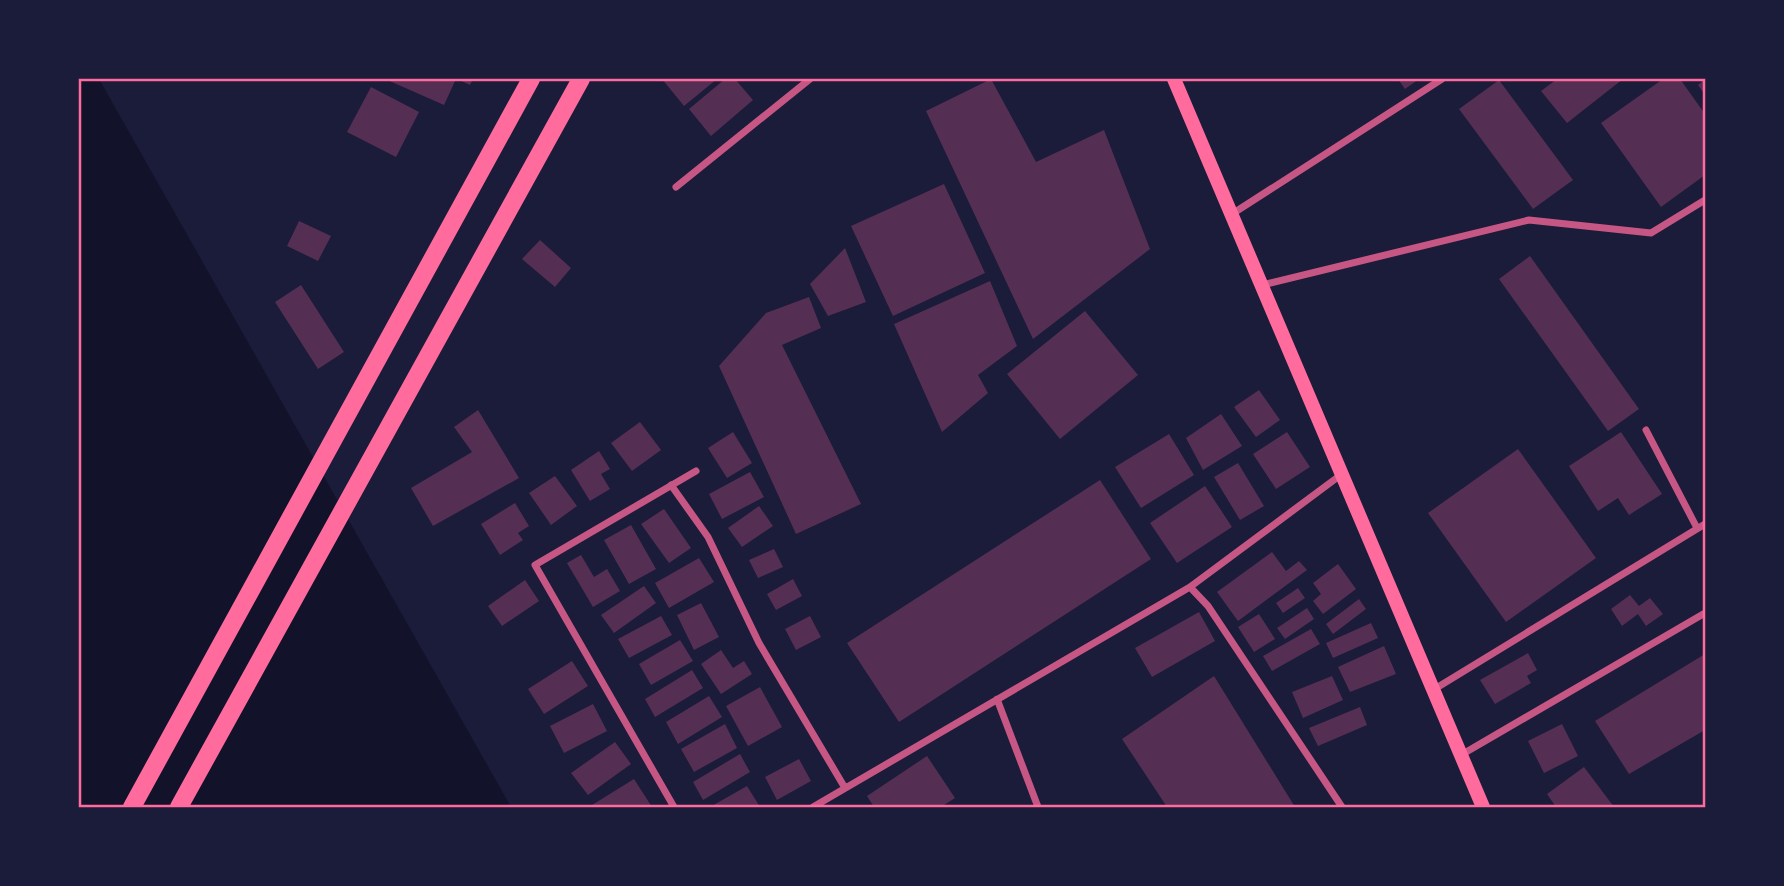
<svg xmlns="http://www.w3.org/2000/svg" width="1784" height="886" font-family="Signika,sans-serif">
	<rect width="100%" height="100%" fill="#1b1b3a"/>
	<!-- water -->
	<path fill="#12122b" d="M79,79H99L511,807H79Z"/>
	<!-- building -->
	<path fill="#542f53" d="M385,79H456L444,105Z
		M457,79H473L470,85Z
		M662,79H717L684,106Z
		M725,79H735L753,100L711,136L689,109Z
		M991,79L1036,162L1104,130L1150,249L1033,339L926,111Z
		M1398,79H1419L1405,89Z
		M1557,79H1623L1567,123L1541,91Z
		M1663,79H1680L1705,114V175L1661,207L1601,123Z
		M1705,79V95L1698,85Z
		M1499,80L1573,180L1533,209L1459,109Z
		M371,87L419,112L396,157L347,132Z
		M944,184L985,273L893,316L851,226Z
		M299,221L331,236L318,261L287,246Z
		M540,240L571,268L555,287L522,259Z
		M845,248L866,302L828,316L810,284Z
		M1530,256L1639,409L1608,431L1499,279Z
		M990,281L1017,346L978,375L988,393L942,432L894,324Z
		M301,285L344,352L318,369L275,302Z
		M809,297L821,328L782,345L861,504L796,534L719,366L766,313Z
		M1085,311L1138,375L1060,439L1007,374Z
		M1259,390L1280,420L1256,437L1234,407Z
		M478,410L519,478L433,526L411,488L472,452L454,427Z
		M1221,414L1242,446L1203,470L1186,438Z
		M640,422L661,450L632,471L611,443Z
		M733,432L752,463L727,478L708,448Z
		M1287,432L1310,467L1276,489L1253,454Z
		M1621,432L1662,494L1629,515L1618,498L1598,511L1569,466Z
		M1169,434L1194,475L1141,508L1115,467Z
		M1518,449L1596,558L1506,622L1428,513Z
		M599,451L610,469L601,474L610,489L590,501L571,470Z
		M1238,463L1264,506L1240,520L1214,477Z
		M750,472L764,497L722,519L709,494Z
		M555,476L577,506L551,525L529,493Z
		M1100,480L1151,559L899,722L847,643Z
		M1205,486L1232,527L1177,563L1150,523Z
		M515,503L529,526L518,533L523,540L500,555L481,524Z
		M759,506L773,526L742,547L728,528Z
		M664,509L691,548L669,563L641,524Z
		M631,525L656,569L629,584L604,540Z
		M774,549L783,567L758,578L749,560Z
		M1272,552L1286,571L1299,561L1307,570L1238,621L1217,592Z
		M581,555L594,577L607,569L620,591L593,607L567,563Z
		M699,558L714,582L669,608L655,583Z
		M1338,564L1356,589L1323,614L1313,601L1321,594L1313,583Z
		M793,579L802,596L776,610L767,594Z
		M525,580L539,601L502,626L488,606Z
		M644,586L656,603L614,633L601,615Z
		M1298,588L1305,598L1283,613L1276,603Z
		M1630,595L1639,606L1650,598L1663,614L1646,626L1638,614L1622,626L1611,609Z
		M1359,599L1366,609L1333,634L1326,624Z
		M701,603L719,637L694,650L677,615Z
		M1307,608L1314,619L1285,639L1277,628Z
		M1199,612L1215,641L1152,677L1135,648Z
		M1259,614L1275,639L1254,652L1238,627Z
		M661,616L672,635L629,658L618,639Z
		M810,616L821,637L796,650L785,629Z
		M1371,623L1378,638L1333,658L1326,643Z
		M1311,629L1320,644L1272,671L1263,656Z
		M680,640L693,661L651,685L639,664Z
		M1384,646L1396,674L1350,692L1338,667Z
		M721,650L733,668L744,661L752,674L721,694L701,664Z
		M1528,653L1537,670L1527,676L1531,683L1495,704L1480,680Z
		M1705,654V730L1629,774L1595,721Z
		M572,661L588,686L544,714L528,689Z
		M692,670L703,688L655,717L645,699Z
		M1214,676L1295,807H1167L1122,739Z
		M1332,676L1343,700L1303,718L1292,692Z
		M760,687L782,727L748,746L726,706Z
		M709,696L722,717L678,744L666,722Z
		M593,704L607,731L564,753L550,726Z
		M1360,707L1367,725L1318,746L1309,728Z
		M725,724L737,748L694,772L681,749Z
		M1562,724L1578,756L1544,773L1528,741Z
		M615,742L631,764L588,795L571,773Z
		M740,754L750,772L703,800L693,782Z
		M927,756L955,798L941,807H874L867,796Z
		M799,759L811,781L777,800L765,777Z
		M1584,767L1614,807H1556L1547,794Z
		M634,779L652,807H593L592,805Z
		M747,786L760,807H710Z"/>
	<g fill="none" stroke-linecap="round" stroke-linejoin="round">
		<!-- minor -->
		<path stroke="#c65784" stroke-width="7" d="M676,187L810,79
			M1232,214L1442,79
			M1262,285L1529,220L1651,233L1705,200
			M1646,430L1697,528
			M671,485L708,537L759,643L845,788
			M1190,587L1208,606L1342,807
			M1433,690L1705,524
			M997,699L1038,807
			M1461,755L1705,613
			M674,807L535,565L696,471
			M813,807L1190,587L1342,474"/>
		<!-- secondary -->
		<path stroke="#ff6b9d" stroke-width="14" d="M1174,79L1483,807"/>
		<!-- primary -->
		<path stroke="#ff6b9d" stroke-width="18" d="M132,807L531,79
			M179,807L581,79"/>
	</g>
	<!-- border -->
	<rect width="1784" height="886" fill="none" stroke="#1b1b3a" stroke-width="161"/>
	<rect x="80" y="80" width="1624" height="726" fill="none" stroke="#ff6b9d" stroke-width="2.5"/>
</svg>
